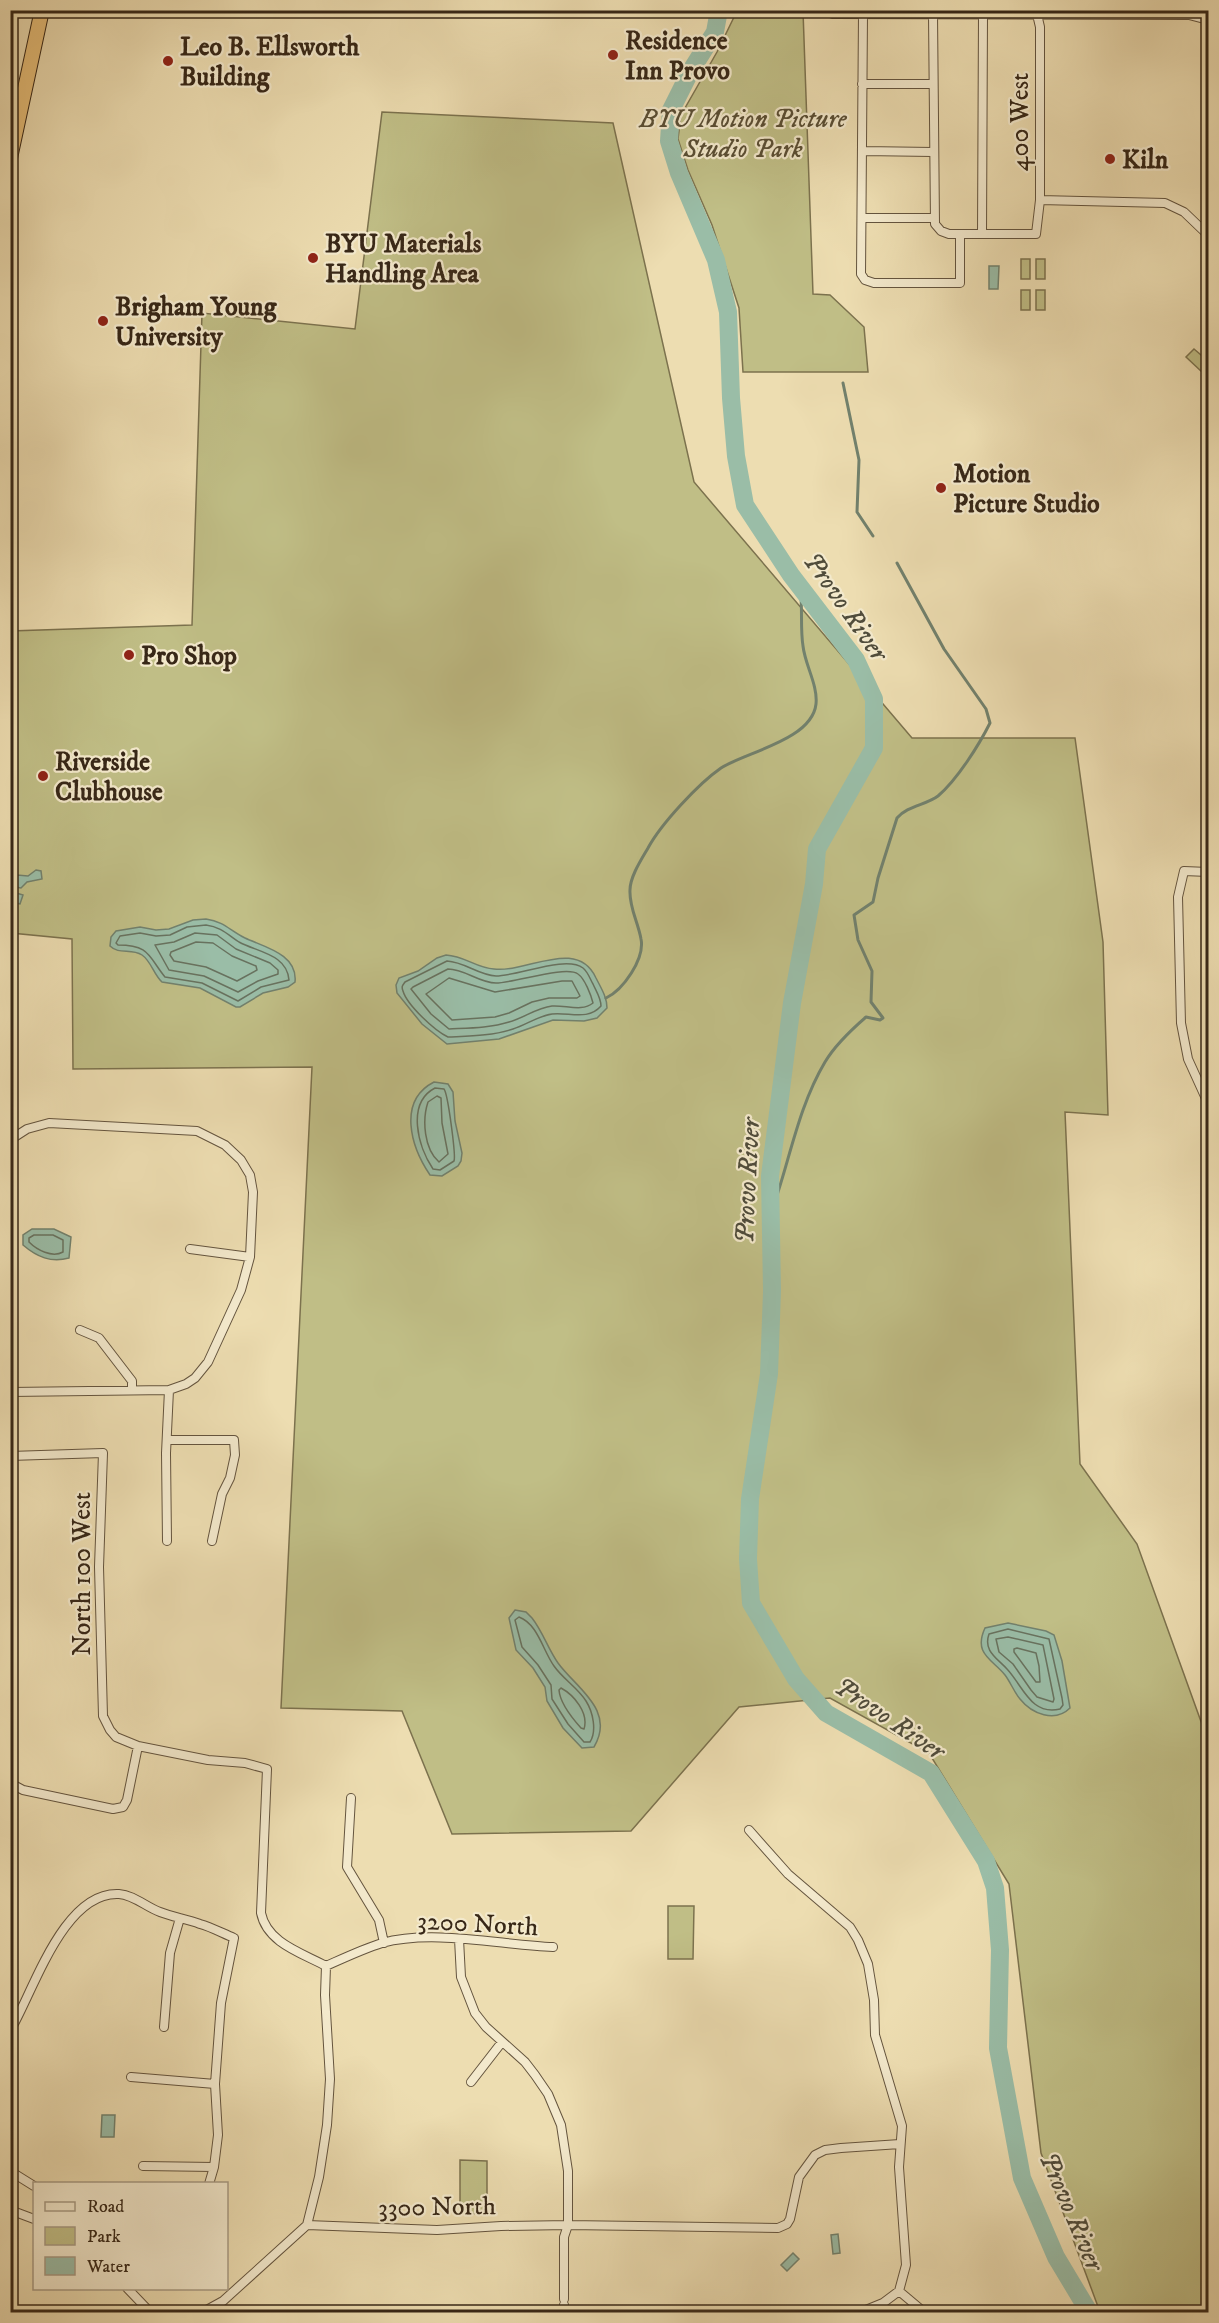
<svg xmlns="http://www.w3.org/2000/svg" width="1219" height="2323" font-family="'IM FELL DW Pica',serif">
	<rect width="100%" height="100%" fill="#edddb1"/>
	<filter id="stains"><feTurbulence type="fractalNoise" baseFrequency=".00333" numOctaves="4"/><feColorMatrix values="0 0 0 0 .2 0 0 0 0 .09 0 0 0 0 .02 0 0 0 .5 -.17"/></filter>
	<radialGradient id="worn" r=".72"><stop offset=".6" stop-color="#630" stop-opacity="0"/><stop offset="1" stop-color="#630" stop-opacity=".3"/></radialGradient>
	<!-- green -->
	<path fill="#c0be86" stroke="#7c724e" stroke-width="1.5" d="M737,11H803L813,294L830,295L864,327L868,372H743L739,308L712,225L688,170L678,139L681,115L717,52Z
		M382,112L613,123L694,482L912,738H1075L1103,942L1108,1115L1065,1112L1080,1464L1137,1544L1208,1741V2312H1100L1041,2153L1009,1884L929,1753L830,1698L739,1707L631,1831L452,1834L402,1711L281,1708L312,1067L73,1069L72,939L11,933L10,631L192,625L202,313L355,329Z
		M1021,259H1030V279H1021Z
		M1036,259H1045V279H1036Z
		M1021,290H1030V310H1021Z
		M1036,290H1045V310H1036Z
		M1194,349L1208,361L1206,364L1208,367L1203,373L1186,357Z
		M668,1906H694L693,1959H668Z
		M460,2160L487,2161V2214L460,2213Z"/>
	<!-- water -->
	<path fill="#9abda7" stroke="#72816d" stroke-width="1.5" d="M989,266H999L998,289H989Z
		M36,870L41,871L42,879L27,882L21,888L15,887L13,881L17,875L28,876Z
		M13,892L23,895L20,904L15,903L11,921V900Z
		M206,919C225,922 229,930 245,938C264,947 298,954 295,982L288,987L263,993L240,1007H236L200,988L162,982C154,975 151,961 142,955C131,948 119,955 110,946L111,937L116,931L140,927L156,930L169,929L193,920Z
		M446,955C465,956 476,968 494,969C527,973 577,937 596,978C601,988 607,997 607,1008L597,1018L584,1021L553,1020L499,1039L447,1044L422,1024L397,993L396,985L399,978L418,971L437,958Z
		M434,1082L448,1084L453,1092L455,1121L462,1153L461,1161L458,1166L442,1176L430,1175C411,1147 397,1101 434,1082Z
		M32,1229H54L71,1237L69,1258C51,1263 37,1257 23,1245V1235Z
		M515,1610L526,1612L532,1618C543,1632 548,1649 558,1663C576,1688 616,1710 594,1747L582,1748L563,1728L547,1701L545,1687L533,1668L516,1650L509,1618Z
		M1008,1623L1046,1631L1054,1635L1062,1661L1070,1708C1055,1723 1032,1714 1020,1699C1014,1692 1011,1683 1005,1675C992,1659 973,1654 985,1628Z
		M102,2115H115L114,2137H101Z
		M838,2234L840,2253L833,2254L831,2235Z
		M793,2253L799,2259L787,2271L781,2265Z"/>
	<g fill="none" stroke-linecap="round" stroke-linejoin="round">
		<!-- shore -->
		<path stroke="#68725f" stroke-width="1.5" d="M206,925C221,927 227,934 239,942C257,952 287,954 289,980L261,987L238,1001L202,983L165,977C148,956 150,945 118,945L116,943L120,936L140,933L156,936L170,935L187,927Z
			M195,933L217,935L236,949L270,963L278,970V974L258,981L238,992L204,976L169,970L155,945L174,942Z
			M196,942L213,943L232,956L256,966L257,970L237,981L206,967L174,961L170,955L171,952Z
			M447,961C465,962 478,975 496,976C518,976 566,955 583,968C588,972 590,979 593,984C596,991 601,998 601,1006C588,1021 569,1012 552,1014C538,1016 526,1025 513,1029C492,1036 469,1036 448,1037C435,1031 407,1005 403,991C401,986 403,985 405,982Z
			M448,969C465,969 479,983 496,983C514,983 566,965 578,974C585,979 591,995 593,1003C582,1012 566,1005 552,1006C536,1008 524,1018 509,1022C490,1028 469,1028 449,1029L431,1014L411,989L413,987Z
			M449,978L495,992L562,981H572L580,996L577,998H549L532,1002L509,1013L495,1017L452,1020L426,994Z
			M435,1088L444,1089C448,1094 456,1156 454,1161L440,1170L433,1169C418,1147 406,1103 435,1088Z
			M437,1096L441,1098L442,1123L448,1154L439,1162C424,1149 422,1120 428,1102Z
			M34,1235H53L63,1240V1252C52,1258 37,1250 29,1242V1238Z
			M519,1617C538,1624 543,1651 554,1666C563,1679 578,1688 586,1701C593,1712 597,1731 590,1742H584L568,1724L552,1699L551,1685L538,1665L522,1647L515,1620Z
			M1008,1629L1049,1639L1062,1698L1063,1705L1060,1709C1031,1716 1023,1686 1007,1669C997,1658 983,1651 989,1634Z
			M1008,1637L1043,1645L1054,1699L1053,1702L1037,1697L1031,1690L1013,1664L999,1652L996,1639Z
			M1017,1648L1036,1653L1039,1666L1040,1682H1036L1014,1652V1649Z
			M561,1688C574,1695 589,1713 584,1729L581,1728C572,1718 560,1703 559,1690Z"/>
		<!-- stream -->
		<path stroke="#72816d" stroke-width="3" d="M843,383L859,460L857,512L873,536
			M606,998C623,990 645,959 641,939C638,922 629,907 630,890C630,877 641,860 648,848C661,824 698,784 721,768C746,752 812,740 816,704C818,685 805,665 803,646C800,627 803,607 800,587
			M770,1216C789,1165 797,1109 825,1062C835,1045 851,1030 866,1017L880,1020L883,1018L871,1002L872,971L858,940L854,915L873,902L878,878L897,818C907,806 926,805 938,796C957,780 979,745 990,723L986,709L944,649L897,563"/>
		<!-- river -->
		<path stroke="#9abda7" stroke-width="18" d="M719,10L715,32L690,72L671,110L669,141L679,173L716,260L728,312L731,398L736,456L745,505L791,575L856,660L874,699V748L817,849L814,884L792,1003L770,1176L772,1291L769,1374L750,1499L748,1559L751,1603L796,1679L826,1713L931,1773L986,1861L995,1888L1000,1950L998,2048L1022,2178L1056,2257L1089,2312"/>
		<defs>
			<path id="minor" d="M823,10L833,14L1189,15L1208,20
				M863,14L861,274L865,280L874,283H960V234
				M933,14L935,224L941,231L949,234H1036L1040,200V27L1036,10
				M862,84H933
				M863,151L933,152
				M1040,200L1165,203L1184,212L1208,235
				M862,218H934
				M982,234L983,14
				M1208,872L1184,871L1178,897L1181,1023L1188,1059L1208,1103
				M10,1140L27,1129L49,1123L197,1131L225,1145L241,1160L250,1175L253,1192L250,1257L241,1290L208,1362L195,1378L186,1384L169,1390L10,1392
				M190,1249L250,1257
				M80,1330L99,1338L132,1381V1390
				M168,1440H234L235,1455L230,1478L222,1494L212,1541
				M10,1456L103,1453L99,1567L103,1716L110,1730L116,1737L138,1746L208,1760L245,1763L267,1769L261,1913C267,1943 302,1953 326,1966C344,1958 363,1949 382,1943C433,1929 501,1945 553,1947
				M167,1541L166,1453L169,1390
				M10,1783L23,1790L113,1809L123,1807L127,1800L138,1746
				M351,1798L347,1867L379,1920L384,1943
				M749,1830L788,1874L850,1927L858,1940L868,1964L874,2000L875,2035L902,2126L899,2167L906,2265L899,2291L883,2303L861,2312
				M459,1939L461,1977L475,2013L486,2027L525,2062L535,2075L548,2094L561,2125L568,2171V2225L564,2237V2299
				M164,2027L170,1953L180,1918
				M10,2031C33,1993 63,1891 119,1894C134,1895 146,1907 160,1912C173,1917 187,1919 200,1924C211,1927 222,1933 234,1938L221,2003L215,2084L218,2135L214,2167L209,2184
				M131,2077L215,2084
				M471,2082L502,2042
				M143,2166L214,2167
				M10,2171L34,2186
				M10,2210L34,2219
				M307,2225L437,2230L501,2226L568,2225L778,2228L787,2224L790,2219L799,2177L815,2155L825,2150L841,2148L900,2144
				M127,2288L150,2312
				M899,2291L924,2312
				M203,2312L223,2301L307,2225L319,2177L327,2125L330,2079L325,1995L326,1966
				M564,2312V2305"/>
			<path id="trunk" d="M10,158L42,10"/>
		</defs>
		<!-- minor casing -->
		<use href="#minor" stroke="#64543e" stroke-width="10"/>
		<!-- trunk casing -->
		<use href="#trunk" stroke="#372717" stroke-width="16"/>
		<!-- minor -->
		<use href="#minor" stroke="#f3e9cc" stroke-width="8"/>
		<!-- trunk -->
		<use href="#trunk" stroke="#e6be78" stroke-width="14"/>
	</g>
	<!-- markers -->
	<g fill="#8f2418" stroke="#f3e9cc" stroke-width="2">
		<circle cx="613" cy="55" r="6"/>
		<circle cx="168" cy="61" r="6"/>
		<circle cx="1110" cy="159" r="6"/>
		<circle cx="313" cy="258" r="6"/>
		<circle cx="103" cy="321" r="6"/>
		<circle cx="941" cy="488" r="6"/>
		<circle cx="129" cy="655" r="6"/>
		<circle cx="43" cy="776" r="6"/>
	</g>
	<g text-anchor="middle" stroke-width="4.5" stroke-linejoin="round" paint-order="stroke">
		<!-- poi labels -->
		<g font-size="26" font-weight="bold" fill="#372717" stroke="#f3e9cc" text-anchor="start">
			<text x="625" y="49">Residence<tspan x="625" dy="30">Inn Provo</tspan></text>
			<text x="180" y="55">Leo B. Ellsworth<tspan x="180" dy="30">Building</tspan></text>
			<text x="1122" y="168">Kiln</text>
			<text x="325" y="252">BYU Materials<tspan x="325" dy="30">Handling Area</tspan></text>
			<text x="115" y="315">Brigham Young<tspan x="115" dy="30">University</tspan></text>
			<text x="953" y="482">Motion<tspan x="953" dy="30">Picture Studio</tspan></text>
			<text x="141" y="664">Pro Shop</text>
			<text x="55" y="770">Riverside<tspan x="55" dy="30">Clubhouse</tspan></text>
		</g>
		<!-- park labels -->
		<g font-size="26" font-style="italic" fill="#594d33" stroke="#f3e9cc">
			<text x="743" y="127">BYU Motion Picture<tspan x="743" dy="30">Studio Park</tspan></text>
		</g>
		<!-- street labels -->
		<g font-size="26" fill="#372717" stroke="#f3e9cc">
			<text transform="translate(1019 122) rotate(-90)" y="9">400 West</text>
			<text transform="translate(81 1574) rotate(-90)" y="9">North 100 West</text>
			<text transform="translate(478 1923) rotate(3)" y="9">3200 North</text>
			<text transform="translate(437 2206) rotate(-1)" y="9">3300 North</text>
		</g>
		<!-- water labels -->
		<g font-size="27" font-style="italic" fill="#504c3b" stroke="#f3e9cc">
			<text transform="translate(846 606) rotate(55)" y="9">Provo River</text>
			<text transform="translate(747 1181) rotate(-87)" y="9">Provo River</text>
			<text transform="translate(890 1718) rotate(34)" y="9">Provo River</text>
			<text transform="translate(1072 2211) rotate(67)" y="9">Provo River</text>
		</g>
	</g>
	<!-- margin -->
	<rect width="1219" height="2323" fill="none" stroke="#edddb1" stroke-width="36"/>
	<rect x="12" y="12" width="1195" height="2299" fill="none" stroke="#372717" stroke-width="3"/>
	<rect x="18" y="18" width="1183" height="2287" fill="none" stroke="#372717" stroke-width="1.5"/>
	<!-- legend -->
	<rect x="33" y="2182" width="195" height="108" fill="#f3e9cc" stroke="#a89b84" stroke-width="1.5"/>
	<rect x="45" y="2202" width="30" height="9" fill="#f3e9cc" stroke="#a89b84" stroke-width="1.5"/>
	<text x="87" y="2212" font-size="18" fill="#372717">Road</text>
	<rect x="45" y="2227" width="30" height="18" fill="#c0be86" stroke="#a89b84" stroke-width="1.5"/>
	<text x="87" y="2242" font-size="18" fill="#372717">Park</text>
	<rect x="45" y="2257" width="30" height="18" fill="#9abda7" stroke="#a89b84" stroke-width="1.5"/>
	<text x="87" y="2272" font-size="18" fill="#372717">Water</text>
	<rect width="100%" height="100%" filter="url(#stains)"/>
	<rect width="100%" height="100%" fill="url(#worn)"/>
</svg>
